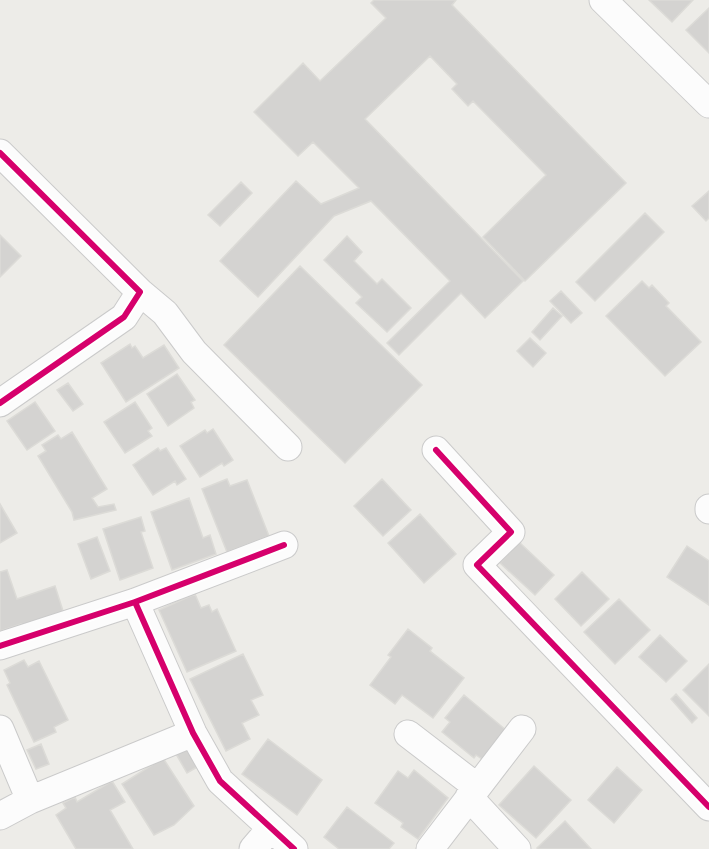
<svg xmlns="http://www.w3.org/2000/svg" width="709" height="849" font-family="'Varela Round',sans-serif">
	<rect width="100%" height="100%" fill="#edece8"/>
	<!-- building -->
	<path fill="#d4d3d1" stroke="#dcdbd7" stroke-width="1.5" d="M374,0H456L452,5L626,183L525,281L483,237L546,175L473,101L468,106L452,89L457,84L430,56L365,119L523,281L485,318L461,293L399,355L387,343L450,281L371,201L334,216L258,297L220,261L296,181L321,204L359,188L313,142L298,156L254,112L303,63L320,81L386,18L371,3Z
		M649,0H693L672,22Z
		M709,8V53L686,30Z
		M241,182L252,193L220,226L208,215Z
		M709,191V218L706,221L692,206Z
		M645,213L664,232L595,301L576,282Z
		M0,235L21,256L0,277Z
		M347,236L362,252L354,261L377,284L382,279L411,308L387,332L356,303L362,297L324,260Z
		M300,266L422,385L345,463L224,345Z
		M642,281L649,288L652,285L669,303L666,306L701,342L665,376L606,316Z
		M561,291L582,313L571,323L550,301Z
		M553,308L562,316L540,340L532,332Z
		M530,338L546,353L533,367L517,351Z
		M130,344L132,348L135,346L143,358L164,345L179,368L126,402L101,363Z
		M177,374L195,400L191,402L194,408L168,426L147,394Z
		M68,383L83,404L73,411L57,390Z
		M35,402L55,431L27,450L7,421Z
		M135,402L152,428L148,431L152,436L125,453L104,422Z
		M213,429L233,460L224,466L222,463L200,477L180,446L205,430L207,433Z
		M72,432L107,489L92,498L98,507L114,504L116,510L74,520L72,512L38,456L46,451L42,445L58,435L61,439Z
		M158,448L160,451L166,448L186,479L177,485L175,481L153,495L133,465Z
		M227,479L230,486L247,480L269,536L227,552L202,489Z
		M382,479L411,510L383,536L354,506Z
		M189,498L203,538L210,535L216,554L172,570L151,512Z
		M0,504L17,533L0,543Z
		M420,514L456,554L424,583L388,543Z
		M141,517L145,531L141,532L153,568L120,580L103,529Z
		M97,537L110,571L91,579L78,544Z
		M519,542L554,575L535,595L500,563Z
		M687,546L709,561V605L667,577Z
		M7,570L17,599L55,586L64,614L22,628L21,624L0,631V572Z
		M582,572L609,599L581,626L555,599Z
		M195,594L201,608L209,605L212,612L217,609L236,651L187,672L159,610Z
		M619,599L650,630L615,664L584,632Z
		M408,629L432,648L430,651L464,678L433,718L402,695L395,704L370,685L391,657L388,655Z
		M660,635L687,661L666,682L639,657Z
		M243,654L263,695L251,700L259,715L242,723L250,739L226,751L190,679Z
		M24,660L28,667L39,661L68,720L54,727L56,732L34,742L7,685L10,683L4,670Z
		M709,664V716L683,690Z
		M676,694L697,718L692,723L671,699Z
		M464,695L506,730L482,759L476,755L474,758L442,732L450,722L445,718Z
		M268,739L322,780L297,815L242,774Z
		M41,744L49,764L36,769L27,750Z
		M188,747L199,766L187,773L176,754Z
		M163,758L194,806L174,825L154,835L122,784Z
		M534,766L571,800L536,838L499,805Z
		M617,767L642,790L614,823L588,800Z
		M414,770L448,798L418,839L401,827L403,823L375,803L398,771L408,778Z
		M112,781L125,802L110,810L133,849H76L56,815L66,808L63,803L75,797L77,802Z
		M347,807L394,843L389,849H339L324,837Z
		M565,821L591,849H538L537,848Z"/>
	<g fill="none" stroke-linecap="round" stroke-linejoin="round">
		<defs>
			<path id="street" d="M603,0L709,104
				M0,153L140,292L124,317L0,403
				M140,292L165,313L194,352L288,447
				M436,450L511,532L477,565L709,807
				M709,508V510
				M135,602L193,733L220,781L294,849
				M0,646L135,602L284,545
				M0,729L30,800
				M408,734L477,787
				M469,797L517,849
				M0,816L30,800L193,733
				M253,849L270,829
				M430,849L522,729"/>
		</defs>
		<!-- street casing -->
		<use href="#street" stroke="#cacaca" stroke-width="29"/>
		<!-- street -->
		<use href="#street" stroke="#fcfcfc" stroke-width="27"/>
		<defs>
			<path id="cycleway" d="M0,153L140,292L124,317L0,403
				M436,450L511,532L477,565L709,807
				M135,602L193,733L220,781L294,849
				M0,646L135,602L284,545"/>
		</defs>
		<!-- cycleway casing -->
		<use href="#cycleway" stroke="#fff" stroke-width="10"/>
		<!-- cycleway -->
		<use href="#cycleway" stroke="#d6006c" stroke-width="6"/>
	</g>
</svg>
